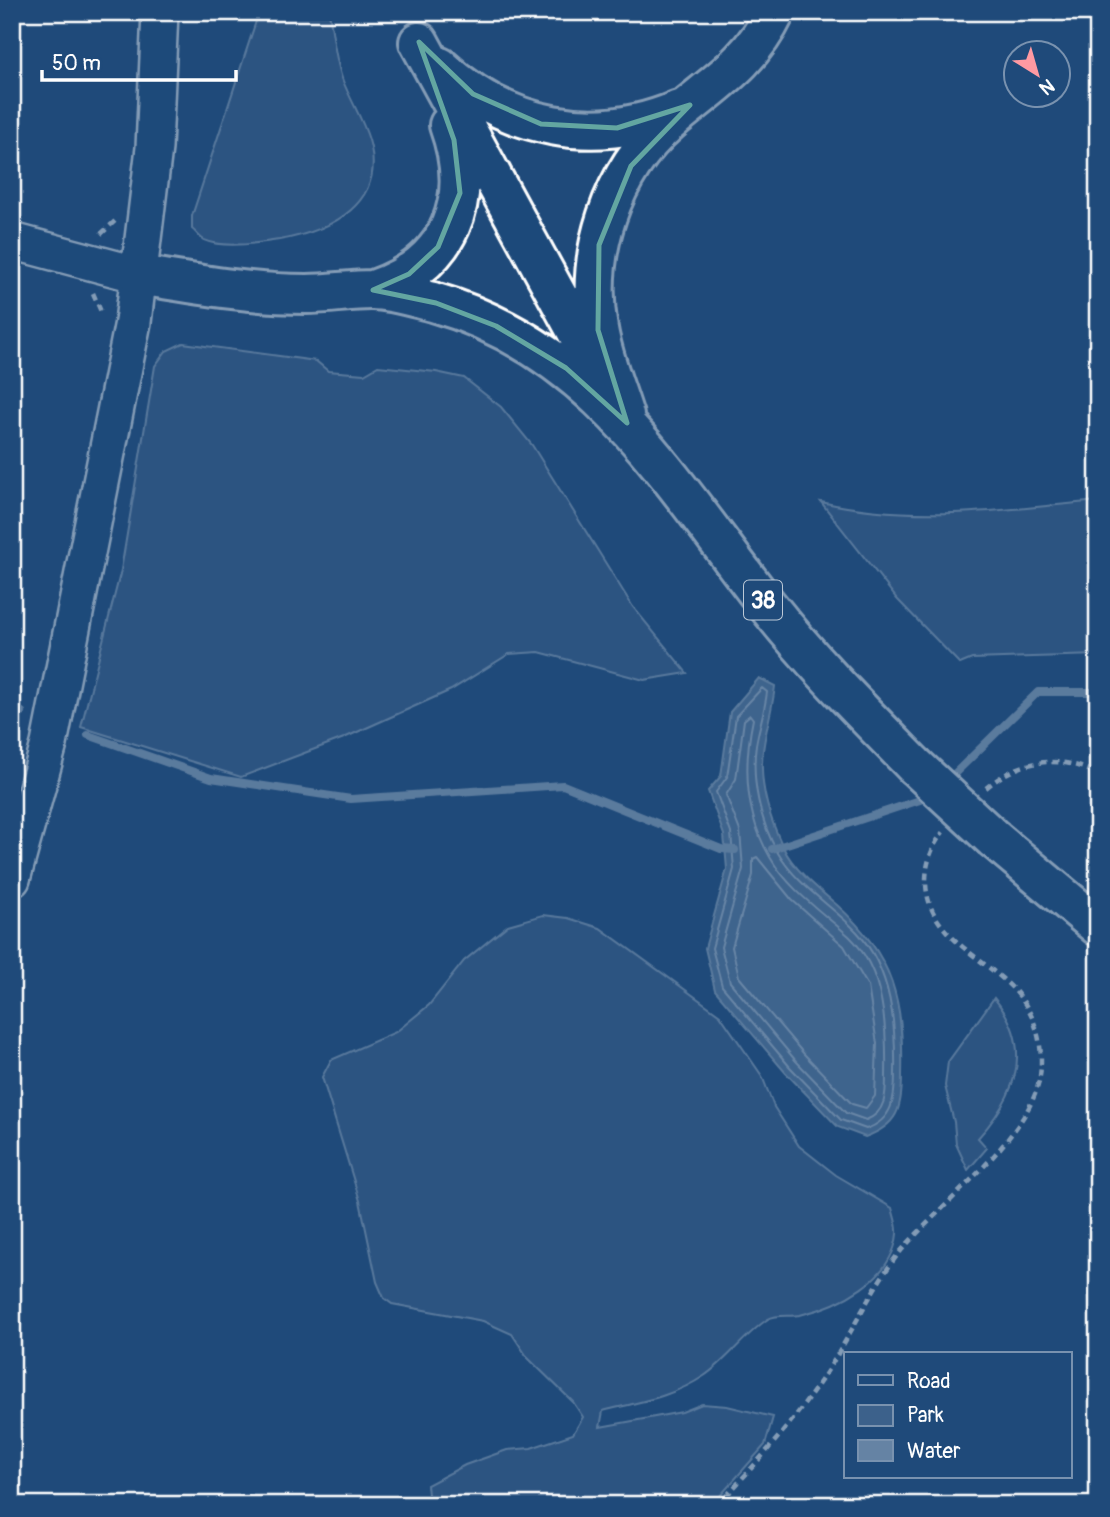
<svg xmlns="http://www.w3.org/2000/svg" width="1110" height="1517" font-family="Pangolin,sans-serif">
	<rect width="100%" height="100%" fill="#1f4a7a"/>
	<filter id="ink" filterUnits="userSpaceOnUse"><feTurbulence type="fractalNoise" baseFrequency=".0143" numOctaves="2"/><feDisplacementMap in="SourceGraphic" scale="14" xChannelSelector="R" yChannelSelector="G"/><feConvolveMatrix kernelMatrix="1 2 1 2 8 2 1 2 1" color-interpolation-filters="sRGB"/></filter>
	<g filter="url(#ink)">
		<!-- green -->
		<path fill="#3c618b" stroke="#9eb0c5" stroke-width="2" d="M259,12H329C333,34 335,60 343,81C351,101 363,120 369,140C388,203 331,231 279,240C259,243 224,249 204,240C200,238 196,232 192,229V216Z
			M183,343L316,361L328,371L364,374L378,366L436,372L464,378L501,407L532,445L633,607L687,673L644,680L539,652L509,654L451,690L344,738L241,777L81,727L121,570L155,366L166,351Z
			M1098,501V655L972,659L960,664L897,599L821,502C913,523 1005,510 1098,501Z
			M543,915L568,918L600,928L720,1015L762,1076L774,1107L799,1146L836,1175L892,1208C894,1216 898,1226 897,1234C893,1280 838,1306 800,1315C790,1317 777,1314 768,1319C744,1335 728,1360 704,1376C673,1397 639,1402 603,1411L600,1427L682,1412L702,1404L727,1406L773,1417L765,1445L712,1505H429L427,1485L465,1465L507,1450L531,1448L573,1434L583,1417L573,1402L528,1358L512,1334L483,1321L392,1304L384,1298L377,1282L360,1201L322,1077L331,1060L396,1032L429,1005L464,961L508,925Z
			M994,998C1035,1047 1016,1096 978,1138L987,1148L968,1170L956,1144L954,1122L945,1086L948,1062Z"/>
		<!-- water -->
		<path fill="#6583a4" stroke="#a3b5c8" stroke-width="2" d="M759,678L775,686C773,706 767,725 764,744C757,779 768,815 783,847C793,869 818,889 837,905C894,956 904,1001 902,1076C902,1108 898,1125 865,1137L838,1127L785,1072L715,990L705,948L727,869L724,835L708,791L721,776L730,712Z"/>
		<g fill="none" stroke-linecap="round" stroke-linejoin="round">
			<!-- shore -->
			<path stroke="#c1cddb" stroke-width="2" d="M762,688L767,692C765,710 759,727 756,745C751,780 760,822 778,853C797,886 832,905 857,932C892,970 896,1025 895,1073C895,1098 893,1120 866,1129L841,1120L790,1067L722,986L712,948L734,869L731,833L716,792L727,777L736,716Z
				M750,715L753,719C743,766 745,814 770,857C788,889 822,912 849,936C885,970 887,1029 886,1076C886,1093 886,1113 866,1120L846,1113L796,1061L730,982L721,947L743,869L740,831L726,795L736,779L744,720Z
				M757,857L792,900L844,946L868,986L877,1044L875,1096L866,1108L852,1104L804,1054L739,977L732,947L753,875V859Z"/>
			<!-- stream -->
			<path stroke="#a3b5c8" stroke-width="8" d="M12,721L22,712
				M88,735L211,778L351,799L563,785L721,849L735,850
				M946,782L1038,692H1098
				M772,849L932,796"/>
			<defs>
				<path id="minor" d="M12,241L139,275
					M12,879L49,744L133,322L154,148L160,12"/>
				<path id="major" d="M419,42L594,363
					M440,67C506,129 596,146 679,110
					M139,275C195,284 250,294 307,294C329,294 350,290 371,290C391,290 413,297 433,302C596,348 670,481 767,605C812,662 863,713 914,765
					M373,290C451,264 476,200 449,125
					M624,416C615,387 603,359 598,329C585,254 611,172 669,122C711,85 749,66 775,12
					M994,839L1098,926"/>
			</defs>
			<!-- minor casing -->
			<use href="#minor" stroke="#fff" stroke-width="40"/>
			<!-- major casing -->
			<use href="#major" stroke="#fff" stroke-width="44"/>
			<!-- path -->
			<path stroke="#fff" stroke-width="4.5" stroke-dasharray="7 5" stroke-linecap="butt" d="M101,234L115,221
				M93,293L102,314
				M986,788C1020,759 1058,754 1098,774
				M718,1505C759,1460 799,1417 831,1365C854,1329 873,1285 900,1252C940,1205 1031,1136 1040,1076C1044,1046 1036,1015 1016,992C984,956 926,936 926,881C926,863 932,846 943,832"/>
			<!-- minor -->
			<use href="#minor" stroke="#1f4a7a" stroke-width="35"/>
			<!-- major -->
			<use href="#major" stroke="#1f4a7a" stroke-width="38"/>
			<defs>
				<path id="major-bridge" d="M914,765L994,839"/>
			</defs>
			<!-- major-bridge casing -->
			<use href="#major-bridge" stroke="#fff" stroke-width="44" stroke-linecap="butt"/>
			<!-- major-bridge -->
			<use href="#major-bridge" stroke="#1f4a7a" stroke-width="38"/>
		</g>
	</g>
	<!-- marked area -->
	<path d="M0 0H1110V1517H0ZM419,42L473,94L541,124L617,128L690,105L631,166L599,245L598,330L627,423L566,368L496,326L436,303L373,290L409,274L438,247L460,193L454,140Z" fill="#1f4a7a" fill-opacity=".55" fill-rule="evenodd"/>
	<path fill="none" stroke="#63a6a1" stroke-width="5" stroke-linejoin="round" d="M419,42L473,94L541,124L617,128L690,105L631,166L599,245L598,330L627,423L566,368L496,326L436,303L373,290L409,274L438,247L460,193L454,140Z"/>
	<g text-anchor="middle" stroke-width="6" stroke-linejoin="round" paint-order="stroke">
		<!-- shield labels -->
		<rect fill="#1f4a7a" stroke="#bcc9d7" stroke-width="2" x="744" y="580.5" width="38" height="39" rx="5"/>
		<g font-size="23" font-weight="bold" fill="#fff">
			<text x="763" y="608">38</text>
		</g>
	</g>
	<!-- margin -->
	<rect width="1110" height="1517" fill="none" stroke="#1f4a7a" stroke-width="42"/>
	<rect x="21" y="21" width="1068" height="1475" fill="none" stroke="#fff" stroke-width="2.5" filter="url(#ink)"/>
	<!-- legend -->
	<rect x="844" y="1352" width="228" height="126" fill="#1f4a7a" stroke="#7992af" stroke-width="2"/>
	<rect x="858" y="1375" width="35" height="10" fill="#1f4a7a" stroke="#7992af" stroke-width="2"/>
	<text x="907" y="1388" font-size="21" fill="#ffffff">Road</text>
	<rect x="858" y="1405" width="35" height="21" fill="#3c618b" stroke="#7992af" stroke-width="2"/>
	<text x="907" y="1422" font-size="21" fill="#ffffff">Park</text>
	<rect x="858" y="1440" width="35" height="21" fill="#6583a4" stroke="#7992af" stroke-width="2"/>
	<text x="907" y="1458" font-size="21" fill="#ffffff">Water</text>
	<!-- north arrow -->
	<g transform="translate(1037 74) rotate(143)"><circle r="33" fill="#1f4a7a" stroke="#7992af" stroke-width="2"/>
	<path d="M0-5L12 26L0 18L-12 26Z" fill="#ff9aa2"/>
	<text y="-10" font-size="19" font-weight="bold" text-anchor="middle" fill="#ffffff">N</text>
	</g>
	<!-- scale -->
	<path d="M42 70v10h194v-10" fill="none" stroke="#ffffff" stroke-width="3.5"/>
	<text x="52" y="70" font-size="21" fill="#ffffff" stroke="#1f4a7a" stroke-width="5" paint-order="stroke">50 m</text>
</svg>
